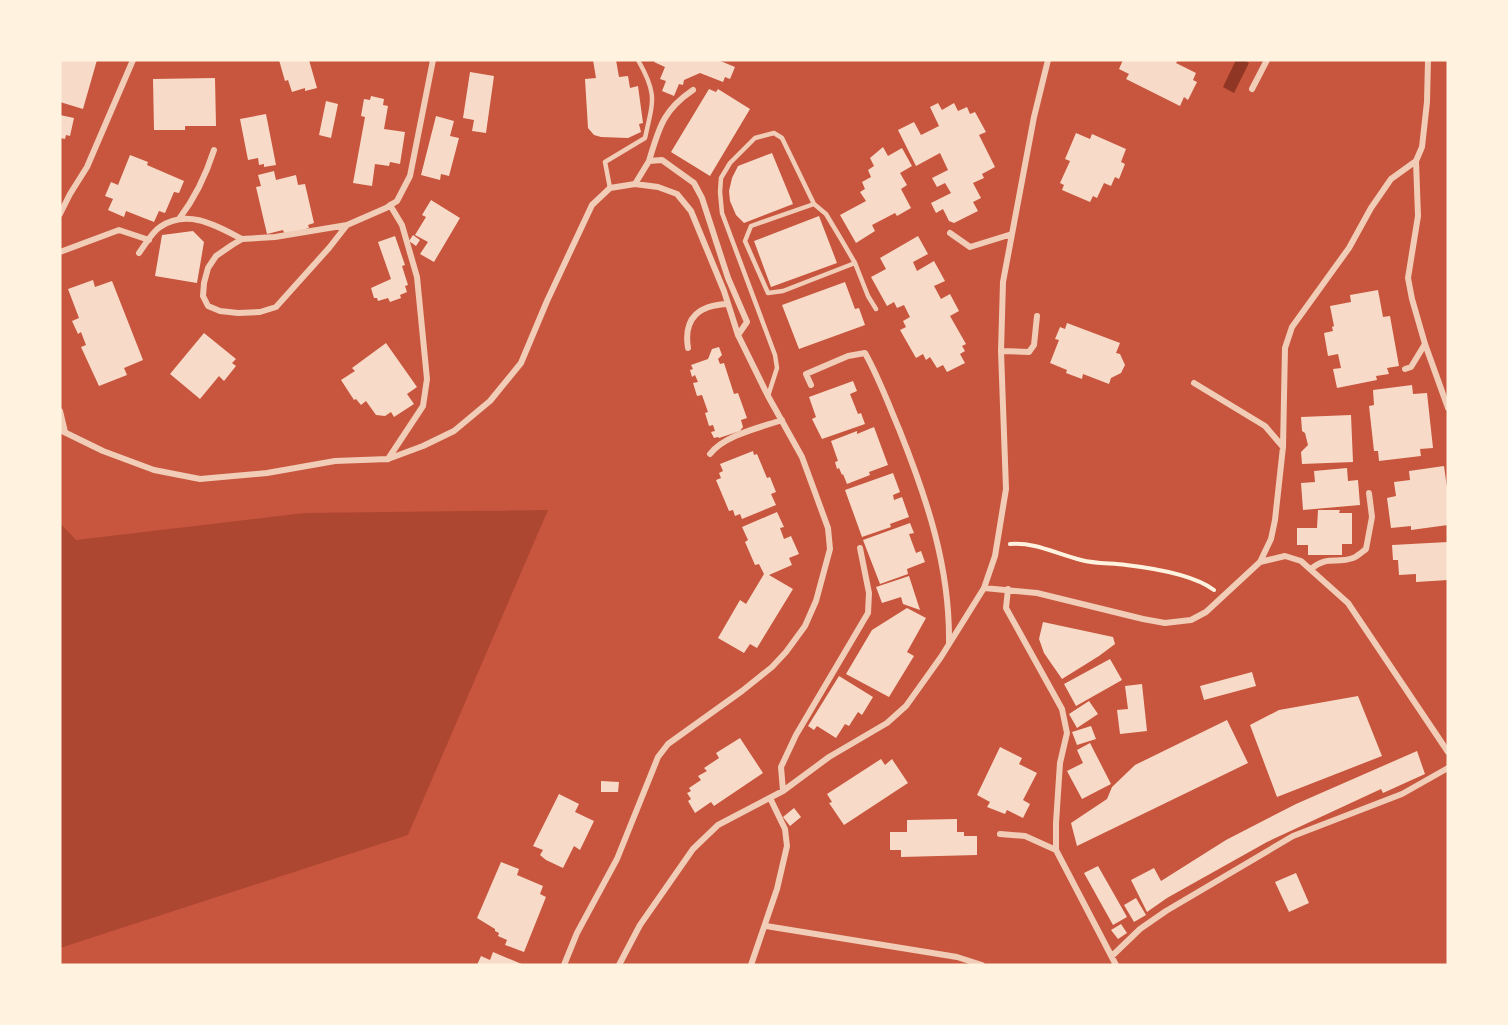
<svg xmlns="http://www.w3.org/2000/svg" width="1508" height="1025" font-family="'Crimson Pro',serif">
	<rect width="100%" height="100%" fill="#c8553d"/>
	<!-- green -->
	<path fill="#ae4732" d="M548,510L408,835L60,948V523L76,540L304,513Z"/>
	<!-- water -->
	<path fill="#8f3625" d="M1236,60H1244L1249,63L1234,93L1223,87Z"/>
	<!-- building -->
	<path fill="#f7dbc8" d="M60,60H97L83,109L60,102Z
		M279,60H309L317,88L305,91V88L292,92L288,80L285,81Z
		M593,60H616L619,77L628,76L630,88L638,86L643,123L639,124L641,132L628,138L601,137L594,135L588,128L585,79L596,78Z
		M656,60H718L735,67L730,79L725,77L723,82L700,73L684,80L683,85L679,84L674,96L662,91L666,81L660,79L665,67L654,62Z
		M1123,60H1178L1176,63L1196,73L1193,80L1197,82L1188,100L1184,97L1180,106L1126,79L1129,74L1119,69Z
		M470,72L494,76L486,133L472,131L474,120L463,118Z
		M215,78L216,126H185V130H154L153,79Z
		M709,89L716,92L718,89L750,109L710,176L671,152Z
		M371,96L384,99L383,105L388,106L384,129L405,132L400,164L390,162L389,166L375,164L372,186L353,183L365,117L361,116L364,99L370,100Z
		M326,101L338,104L331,138L319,135Z
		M938,103L942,110L954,103L958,111L967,107L970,114L975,112L986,132L979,135L995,167L982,174L984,178L973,183L981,198L973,202L978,211L954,223L949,221L943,209L936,213L931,203L951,193L945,183L937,187L932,178L948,170L940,153L916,166L898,130L914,122L921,135L939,126L930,107Z
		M266,114L276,165L264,167V164L259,165L258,158L248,160L240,119Z
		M60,115L74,118L70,136L66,135L65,139L60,138Z
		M436,116L454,121L450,136L459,138L449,176L441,174L440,180L421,175Z
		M1076,133L1090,139L1092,134L1126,149L1121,162L1125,164L1119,179L1115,177L1111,186L1104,183L1097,198L1093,196L1090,202L1062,190L1064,185L1060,183L1070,161L1065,159Z
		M883,147L888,156L902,148L912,166L900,173L907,185L901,189L911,208L897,216L895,213L872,225L875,231L856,243L840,215L866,201L860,192L865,189L862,182L871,177L868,170L874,166L870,158Z
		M772,153L793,204L744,223L736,215L730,201L729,191L732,178L738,166Z
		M130,155L148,162L147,165L184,181L179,193L174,192L165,213L159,211L154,222L126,211L124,217L108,210L113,199L105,196L111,182L118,185Z
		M274,171L276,180L296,175L298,185L305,184L314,223L308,225L309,228L285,235L283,230L267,234L256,187L261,186L258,175Z
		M431,200L460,218L434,262L420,254L428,242L415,235L426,217L422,215Z
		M819,216L837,263L771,287L754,241Z
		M193,231L204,242L197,283L155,276L162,235Z
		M413,235L420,240L416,246L409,241Z
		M395,236L405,265L402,266L408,285L405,286L407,292L400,295L401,298L390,302L388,298L378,301L377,298H374L371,288L391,279L378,242Z
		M918,236L928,254L913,262L917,271L934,261L945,281L934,286L941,299L950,294L959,311L950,316L966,344L962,346L965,351L960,354L965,363L947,372L943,365L937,368L930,357L926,360L923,354L916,358L900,330L906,327L903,321L910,317L904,305L897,308L894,302L887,306L871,277L886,269L880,258Z
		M93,280L95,287L112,281L143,360L124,368L127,375L99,386L81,347L86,345L81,332L78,334L72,321L79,318L68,289Z
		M845,282L855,309L859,308L865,325L799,349L782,305Z
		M1378,290L1383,317L1390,316L1399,366L1387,368L1389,374L1376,376L1377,380L1337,388L1333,369L1341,368L1338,354L1328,356L1324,333L1333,331L1332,327L1334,326L1330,306L1351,302L1350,295Z
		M1067,323L1120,343L1116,353L1120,354L1125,365L1121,373L1111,378L1109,384L1083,374L1082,379L1066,373L1067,370L1050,363L1059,340L1055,339L1060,327L1065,329Z
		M204,333L236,359L232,363L236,366L224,381L219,376L200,399L170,374Z
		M386,343L417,387L407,394L414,404L394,417L391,412L385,416L376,415L366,401L361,405L356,399L354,400L341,380L355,371L352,368Z
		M719,347L722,355L718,359L720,364L724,363L734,394L738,393L747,418L741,420L743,427L740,431L719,438L718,437L714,438L711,432L715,431L713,425L709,426L705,413L708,412L702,395L697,396L693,383L698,382L695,375L692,377L690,370L693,369L691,365L708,359L712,349Z
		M853,381L857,391L850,394L858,414L861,413L865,424L822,439L812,419L816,417L809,397Z
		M1412,385L1413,394L1427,393L1433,448L1420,449L1421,456L1379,461L1378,451H1374L1369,406L1374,405L1373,390Z
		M1351,415L1353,462L1302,464L1301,452L1308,445L1305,433L1302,431L1301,417Z
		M874,427L888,465L869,472L870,475L847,484L843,474L842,475L839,468L837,469L835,462L838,461L831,441L857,431V434Z
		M753,451L754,455L757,454L767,478L770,477L776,492L771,494L776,505L742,519L740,514L735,516L733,510L729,511L716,480L721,478L719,473L723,471L720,464Z
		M1444,466L1448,495V525L1411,530V526L1391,528L1387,498L1396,496L1394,482L1410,480L1409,471Z
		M1347,468L1348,481L1358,480L1360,505L1303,510L1301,483L1315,482L1314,471Z
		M893,473L900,492L893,495L894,500L902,497L909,517L890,524L891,527L862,537L845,490Z
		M1318,510H1340L1339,513H1352V544H1342V555H1308V545H1297V528H1317Z
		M777,512L784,527L780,528L784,539L791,536L799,554L789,558L792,565L769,575L793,589L757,648L750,644L744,653L718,638L740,600L746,604L764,574L759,564L755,565L745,542L748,540L742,527Z
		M910,523L914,533L909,534L916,553L921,551L925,562L907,569L908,574L880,584L863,540Z
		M1448,542V580L1416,582V574L1399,575L1398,560H1393L1392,545Z
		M909,576L920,610L903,604L901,597L882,603L876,587Z
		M907,608L926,618L907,652L914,656L889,697L846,674L872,630Z
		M1043,622L1113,637L1115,644L1099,656L1062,679L1044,653L1039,639Z
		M1110,659L1122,680L1076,706L1064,684Z
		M1252,672L1256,686L1204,700L1200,686Z
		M839,676L873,697L862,715L858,712L849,726L845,724L836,738L817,726L814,730L808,726Z
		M1142,684L1147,731L1120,734L1117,710L1128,709L1125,686Z
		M1358,696L1382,756L1277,797L1250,725L1279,710Z
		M1089,701L1098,714L1077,728L1069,714Z
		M1227,720L1248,763L1077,846L1071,823L1107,799L1112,787L1135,765Z
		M1091,726L1096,739L1077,745L1072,732Z
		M740,738L763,773L714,806L711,802L695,813L688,801L691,799L687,793L691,791L689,788L701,780L698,776L707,771L704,768L719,758L716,753Z
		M1090,743L1111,784L1082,799L1067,771L1083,763L1077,750Z
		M1000,747L1022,758L1019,764L1037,773L1023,800L1030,804L1023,818L1007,810L1005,814L987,807L990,802L977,795Z
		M1417,751L1425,774L1383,793L1381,789L1267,842L1167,898L1147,912L1131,880L1154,868L1161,881L1226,840L1296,804Z
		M881,759L885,765L892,759L908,783L844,825L829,803L832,802L827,794Z
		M601,781L619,782L618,792H601Z
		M559,794L579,804L575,812L594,821L580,850L574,846L563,868L546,860L540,855L543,850L533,846Z
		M794,808L801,817L790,826L783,817Z
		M957,819V832H964V836H977V855L901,857V850H890V832H907V820Z
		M501,862L519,869L517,875L543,886L540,894L546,897L524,952L505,945L507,940L498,936L499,933L495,931V929L477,918Z
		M1098,866L1127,917L1113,925L1084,873Z
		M1296,873L1309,903L1289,912L1275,882Z
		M1136,898L1146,915L1134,922L1124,905Z
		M1121,924L1127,933L1118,939L1111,930Z
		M493,952L524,965H477L481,956L490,960Z"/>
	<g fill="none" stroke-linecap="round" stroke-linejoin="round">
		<!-- path -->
		<path stroke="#fff3e0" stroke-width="4" d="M1010,544C1036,542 1056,554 1081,560C1096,564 1111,563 1126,565C1152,568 1194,575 1214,590"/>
		<!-- service -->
		<path stroke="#f1ccb7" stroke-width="4.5" d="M610,188L605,162L645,138C653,101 658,95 638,60
			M814,204L751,226L745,241L768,293L783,291L855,263
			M768,396L777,368L775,355L722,213L720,192L721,178L730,163L755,138L774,133L782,138L814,204L826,214L841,239L855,263L868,296L876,309"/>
		<!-- minor -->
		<path stroke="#f1ccb7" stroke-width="6" d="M1252,89L1267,60
			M649,161C659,128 663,110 693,90
			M1416,161L1418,216L1408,278L1412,299L1425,344L1448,408
			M635,184L649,161L662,160L694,183L702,198L728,278L747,322L738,335
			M60,214L70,194L87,167L133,60
			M179,219C195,198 206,175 214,150
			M347,225L275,237L242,239L232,245L216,256L208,268L204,283L203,296L208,306L220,311L238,313L260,312L276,307L329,248L347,225L386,208L397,201L410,176L433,60
			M950,233L970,247L1012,234
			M60,252L119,230L149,240
			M139,253C145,245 152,232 160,227C188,208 217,226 242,239
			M688,348C683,317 700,305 728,304
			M1001,351L1029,352L1034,345L1037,316
			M1405,369L1411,367L1425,344
			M1194,383L1265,426L1283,447
			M811,385L806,374L848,356L865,353C879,378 888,403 899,429C927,499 950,567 949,643
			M60,411L65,432
			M60,430L103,451L154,470L200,479L267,473L335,461L388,459L423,446L454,431L490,401L521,363L547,301L592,205L610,188L635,184L658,187L677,194L691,211L724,291L738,335L768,396L802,457L828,528L830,549L816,601L805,626L786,652L772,667L742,691L668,744L658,757L617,859L577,933L564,965
			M710,454C725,435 759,428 782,420
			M388,459L423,406L427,379L417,277L402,225L390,205
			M1260,562L1285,556L1301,561L1348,603L1448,752
			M1311,569C1327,555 1337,564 1353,558C1358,556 1362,552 1366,549L1372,517L1369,493
			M984,588L1037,593L1143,619L1165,623L1191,620L1206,612L1260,562L1271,539L1275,520L1283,447L1285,348L1292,327L1349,248L1371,208L1391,179L1416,161L1422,147L1427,102L1428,60
			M1008,589L1006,608L1062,709L1067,733L1060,763L1056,823V850L1116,965
			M783,791L781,767L796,735L868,613L869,593L860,548
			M1000,834L1025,836L1056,850
			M766,926L957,957L982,965
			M1112,956L1140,929L1166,911L1293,836L1402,794L1448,768
			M619,965L640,925L693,849L718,825L783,791L829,757L887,723L906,706L941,657L984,588L995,556L1006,489L1001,351L1003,282L1034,117L1048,60
			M751,965L777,889L787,846L785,829L770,798"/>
	</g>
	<!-- border -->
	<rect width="1508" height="1025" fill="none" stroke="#fff3e0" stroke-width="123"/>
</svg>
